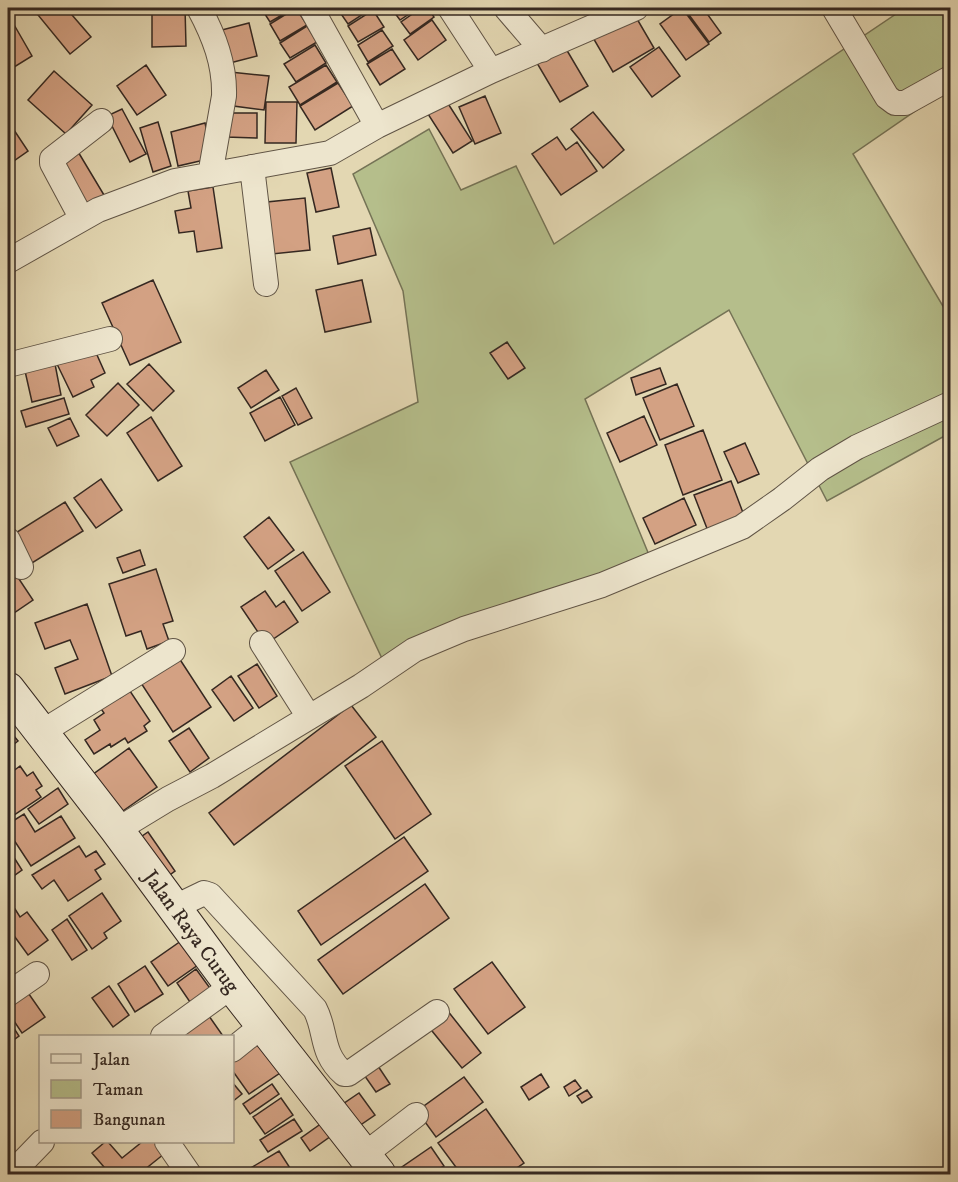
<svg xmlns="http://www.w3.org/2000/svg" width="958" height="1182" font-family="'IM FELL DW Pica',serif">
	<rect width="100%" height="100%" fill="#e3d7b2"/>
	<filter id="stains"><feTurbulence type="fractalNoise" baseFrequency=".00333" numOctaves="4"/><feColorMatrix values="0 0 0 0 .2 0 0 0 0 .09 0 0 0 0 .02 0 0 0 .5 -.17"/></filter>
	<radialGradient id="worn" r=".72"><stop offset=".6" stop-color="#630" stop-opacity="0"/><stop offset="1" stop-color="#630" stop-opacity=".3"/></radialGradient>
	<!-- green -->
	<path fill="#b5be8b" stroke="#757356" stroke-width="1.5" d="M905,8H950V87L853,154L947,313L950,312V433L827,501L729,310L585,399L656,572L386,667L290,462L418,402L403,291L353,174L429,129L461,190L516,166L554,244Z"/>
	<!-- building -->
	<path fill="#d3a183" stroke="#352821" stroke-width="1.5" d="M48,8H66L91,37L70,54L38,15Z
		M152,8H185L186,46L152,47Z
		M261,8H294L270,22Z
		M296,8L307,25L280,41L270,24Z
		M337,8H370L371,9L348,24Z
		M391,8H418L400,20Z
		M421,8H428L434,17L410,34L401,22Z
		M590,8H614L598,19Z
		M682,8L709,44L686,60L660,24Z
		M684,8H703L721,33L709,42Z
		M373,10L384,27L358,42L348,26Z
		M633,12L654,48L613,72L592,36Z
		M9,16L32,56L11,69L8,64Z
		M432,20L446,40L418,60L404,40Z
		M249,23L257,56L222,65L214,32Z
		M307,26L317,42L290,58L280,43Z
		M382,30L393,46L368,62L358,45Z
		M562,42L588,86L560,102L534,58Z
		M315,45L326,63L296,82L284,64Z
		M659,47L680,76L652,97L630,67Z
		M392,49L405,69L380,85L367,64Z
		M146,65L166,95L137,115L117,86Z
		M326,65L337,82L300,105L289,87Z
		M54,71L92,105L66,134L28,100Z
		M230,72L269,76L264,110L226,105Z
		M338,83L353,106L315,130L300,106Z
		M485,96L501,133L475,144L459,107Z
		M266,102H297L296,143H265Z
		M447,102L472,141L453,153L428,114Z
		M122,109L146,154L130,162L107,116Z
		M593,112L624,150L603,168L571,129Z
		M226,113H257V138L226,137Z
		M8,121L28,151L8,165Z
		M158,122L171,166L153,172L140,128Z
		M205,123L213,158L178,166L171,132Z
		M557,137L566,150L577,142L597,171L561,195L532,154Z
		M77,150L107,200L86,212L56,163Z
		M331,168L339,207L316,212L307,173Z
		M213,187L222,248L197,252L194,231L179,233L175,211L191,208L188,191Z
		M305,198L310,250L272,254L267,202Z
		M370,228L376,255L338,264L333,236Z
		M153,280L181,342L130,365L102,303Z
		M362,280L371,322L325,332L316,290Z
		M507,342L525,368L508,379L490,353Z
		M93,346L105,373L91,380L94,387L73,397L56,362Z
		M55,364L61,395L32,402L25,371Z
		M149,364L174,391L153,411L127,384Z
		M660,368L666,384L636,395L631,378Z
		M266,370L279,390L251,408L238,388Z
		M118,383L139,405L107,436L86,415Z
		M677,384L694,426L660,440L643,398Z
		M296,388L312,418L298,425L282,396Z
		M280,397L295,425L265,441L250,413Z
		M64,398L69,414L26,427L21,411Z
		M644,416L657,445L620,462L607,433Z
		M151,417L182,466L158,481L127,433Z
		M70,418L79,436L57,446L48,428Z
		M703,430L722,480L683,495L665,445Z
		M745,443L759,474L738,483L724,452Z
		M101,479L122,510L96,528L74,498Z
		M731,481L745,518L708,531L694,495Z
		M684,498L696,525L655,544L643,518Z
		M65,502L83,531L32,563L14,534Z
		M269,517L294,550L268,569L244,537Z
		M140,550L145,565L123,573L117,558Z
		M303,552L330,592L302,611L275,571Z
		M156,569L173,621L163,624L169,641L147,649L141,631L126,636L109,584Z
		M17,576L33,600L8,617V582Z
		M265,591L276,607L284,601L298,622L266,644L241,607Z
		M87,604L112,676L65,694L55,668L78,659L70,640L45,649L35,623Z
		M179,658L211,707L173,732L141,683Z
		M257,664L277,696L259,708L238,676Z
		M231,676L253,708L234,721L212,690Z
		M115,691L120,698L130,691L150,721L144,726L147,731L128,743L125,738L111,747L110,744L94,754L85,740L100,730L94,720L104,713L97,703Z
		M351,705L376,737L234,845L209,813Z
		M8,716L15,726L9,730L18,741L8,749Z
		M189,728L209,758L190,772L169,741Z
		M382,741L431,814L395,839L345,766Z
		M129,748L157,787L120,813L92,775Z
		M20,766L27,776L33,772L42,786L36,790L41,797L8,819V775Z
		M58,788L68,804L39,824L28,809Z
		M24,814L35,832L61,816L75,838L31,866L8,831V824Z
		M148,832L175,871L163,880L135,841Z
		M404,837L428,871L321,945L298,911Z
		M79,846L86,857L96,851L105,864L95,870L101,879L68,901L54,880L42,889L32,875Z
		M8,848L22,870L8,880Z
		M425,884L449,918L343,994L318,960Z
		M102,893L121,921L104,933L107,938L92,949L69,916Z
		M15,909L20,917L27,912L48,940L28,955L12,933L8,937V914Z
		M67,919L87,950L72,960L52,930Z
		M181,941L198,965L168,986L151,962Z
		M492,962L525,1007L488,1034L454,989Z
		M145,966L163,994L135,1012L118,984Z
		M196,969L212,991L192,1005L177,983Z
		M109,986L129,1015L113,1027L92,998Z
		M24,987L45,1017L22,1033L8,1012V998Z
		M447,1010L481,1053L462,1068L428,1026Z
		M209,1016L223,1036H179Z
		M8,1019L19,1036L8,1044Z
		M258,1040L280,1073L249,1094L232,1070V1057Z
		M376,1063L390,1084L376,1092L362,1072Z
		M541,1074L549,1087L529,1100L521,1087Z
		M464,1077L483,1102L436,1137L417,1111Z
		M575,1080L581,1088L569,1096L564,1087Z
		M232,1082L242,1094L232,1102Z
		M272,1084L279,1094L250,1114L243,1104Z
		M587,1090L592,1097L582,1103L577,1096Z
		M359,1093L375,1115L356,1128L340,1106Z
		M281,1098L293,1115L265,1134L253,1117Z
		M486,1109L524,1163L508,1174H461L438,1143Z
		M294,1119L302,1131L268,1152L260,1140Z
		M322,1123L331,1136L310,1151L301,1138Z
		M105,1142H108L122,1158L142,1142H154L164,1154L139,1174H110L92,1153Z
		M431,1147L444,1166L431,1174H402L399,1169Z
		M279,1151L290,1168L281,1174H253L249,1169Z"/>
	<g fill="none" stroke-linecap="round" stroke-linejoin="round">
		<defs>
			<path id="minor" d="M199,8C214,36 225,64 224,96L210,175
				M311,8L377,126
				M450,8L491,71
				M506,8L542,50
				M834,8L887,97L895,103H905L950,78
				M252,167L266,284
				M82,219L52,163V159L101,121
				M8,261L98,210L175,181L330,153L377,126L491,71L636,8
				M8,365L110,339
				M8,540L21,567
				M262,643L309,717
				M42,732L173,651
				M117,830L168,799L212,776L361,686L414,650L464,629L602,585L742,527L782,499L820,469L857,447L950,404
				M175,907L204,893L210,895L315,1009C327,1032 320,1053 344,1074H348L437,1012
				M8,994L37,974
				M163,1036L232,986
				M232,1050L263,1025
				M167,1142L189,1174
				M364,1155L416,1115
				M11,1174L42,1142"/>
			<g id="secondary">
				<path id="s1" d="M8,689L117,830L232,986L379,1174"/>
			</g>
		</defs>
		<!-- minor casing -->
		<use href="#minor" stroke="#605445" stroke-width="26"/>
		<!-- secondary casing -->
		<use href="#secondary" stroke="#352821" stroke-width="35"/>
		<!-- minor -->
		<use href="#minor" stroke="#ede5cd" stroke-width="24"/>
		<!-- secondary -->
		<use href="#secondary" stroke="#ede5cd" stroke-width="33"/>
	</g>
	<g text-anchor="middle" stroke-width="4.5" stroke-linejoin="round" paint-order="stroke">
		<!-- street labels -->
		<g font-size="21" fill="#352821" stroke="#ede5cd">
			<text dy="7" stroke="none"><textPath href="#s1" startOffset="304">Jalan Raya Curug</textPath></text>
		</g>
	</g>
	<!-- margin -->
	<rect width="958" height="1182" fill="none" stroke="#e3d7b2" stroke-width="30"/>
	<rect x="9" y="9" width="940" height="1164" fill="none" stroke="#352821" stroke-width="3"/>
	<rect x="15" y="15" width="928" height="1152" fill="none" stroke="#352821" stroke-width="1.5"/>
	<!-- legend -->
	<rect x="39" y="1035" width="195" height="108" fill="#ede5cd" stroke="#a39988" stroke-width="1.5"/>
	<rect x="51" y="1054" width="30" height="9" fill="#ede5cd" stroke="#a39988" stroke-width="1.5"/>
	<text x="93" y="1065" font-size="18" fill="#352821">Jalan</text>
	<rect x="51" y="1080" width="30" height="18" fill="#b5be8b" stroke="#a39988" stroke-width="1.5"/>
	<text x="93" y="1095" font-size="18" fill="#352821">Taman</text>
	<rect x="51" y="1110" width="30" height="18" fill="#d3a183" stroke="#a39988" stroke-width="1.5"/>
	<text x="93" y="1125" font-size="18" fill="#352821">Bangunan</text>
	<rect width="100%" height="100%" filter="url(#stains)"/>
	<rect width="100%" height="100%" fill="url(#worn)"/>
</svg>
